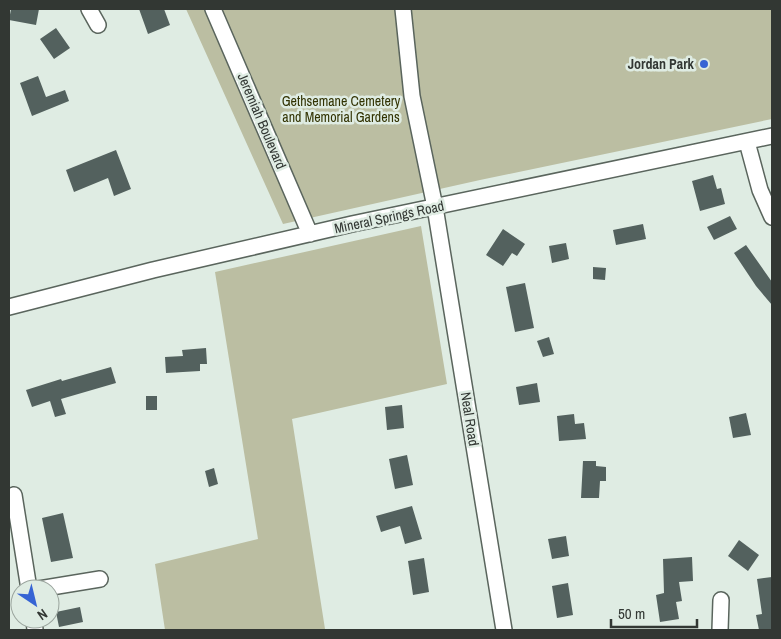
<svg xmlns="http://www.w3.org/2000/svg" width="781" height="639" font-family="'Archivo Narrow',sans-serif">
	<rect width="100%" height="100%" fill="#dfece3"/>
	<!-- green -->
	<path fill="#bbbea2" d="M186,9H772V119L480,180L283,224Z
		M421,226L447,384L292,419L325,629L318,630H165L155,564L258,539L215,272Z"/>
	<!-- building -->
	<path fill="#53615e" d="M11,9H39L36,25L9,20Z
		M139,9H164L170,25L148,34Z
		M56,28L70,48L54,59L40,39Z
		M38,76L46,97L65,90L69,101L32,116L20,83Z
		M116,150L131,189L114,196L108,178L74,192L66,170Z
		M713,175L717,189L721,188L725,204L700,211L692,181Z
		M730,216L737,229L714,240L707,227Z
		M643,224L646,239L616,245L613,230Z
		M503,229L525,244L517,256L512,253L503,266L486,255Z
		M566,243L569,259L552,263L549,246Z
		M746,245L772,282V305L756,286L734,253Z
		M593,267L606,268L605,280L593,279Z
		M525,283L534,328L515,332L506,287Z
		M549,337L554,354L543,357L537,341Z
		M206,348L207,364H200V371L166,373L165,357L183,356L182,350Z
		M111,367L116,383L61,399L66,414L55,417L50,401L32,407L26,390L61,379L62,381Z
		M537,383L540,402L519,405L516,387Z
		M146,396H157V410H146Z
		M402,405L404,428L387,430L385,407Z
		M746,413L751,435L733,438L729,417Z
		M574,414L575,424L584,423L586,439L559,441L557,416Z
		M407,455L413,485L395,489L389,459Z
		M583,461H596V466L606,467V481H600L599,498H581Z
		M214,468L218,484L209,487L205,471Z
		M412,506L422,539L405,544L400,526L381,532L376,516Z
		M63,513L73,558L51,562L42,518Z
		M566,536L569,556L552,559L548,539Z
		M739,540L759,555L748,571L728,556Z
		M692,557L693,581L679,582L682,601L676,602L679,619L660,622L656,595L664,593L663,559Z
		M424,558L429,592L413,595L408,561Z
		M772,577V630H759L756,615L762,614L757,579Z
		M568,583L573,615L557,618L552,586Z
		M80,607L83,622L59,627L56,612Z"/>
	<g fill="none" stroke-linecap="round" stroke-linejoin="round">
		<defs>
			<path id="minor" d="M89,9L98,25
				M213,9L310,234
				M403,9L412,96L435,207L504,630
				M747,142L760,190L772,217
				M9,307L153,270L352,224L772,136
				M14,495L29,589
				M39,589L100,579
				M34,619L35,630
				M720,630L721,600"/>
		</defs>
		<!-- minor casing -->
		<use href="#minor" stroke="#5a655d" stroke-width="18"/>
		<!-- minor -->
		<use href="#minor" stroke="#fff" stroke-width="15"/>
	</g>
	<!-- markers -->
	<circle fill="#3664d4" stroke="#dfece3" stroke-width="2" cx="704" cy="64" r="5"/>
	<g text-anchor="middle" stroke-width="5" stroke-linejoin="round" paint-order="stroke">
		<!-- poi labels -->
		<g font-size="14" font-weight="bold" fill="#323733" stroke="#dfece3" text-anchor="end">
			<text x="694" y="69">Jordan Park</text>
		</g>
		<!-- park labels -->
		<g font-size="14" fill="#323303" stroke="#dfece3">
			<text x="341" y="106">Gethsemane Cemetery<tspan x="341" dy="16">and Memorial Gardens</tspan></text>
		</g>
		<!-- street labels -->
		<g font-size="14" fill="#323733" stroke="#dfece3">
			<text transform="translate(262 121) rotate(67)" y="5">Jeremiah Boulevard</text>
			<text transform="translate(389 217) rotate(-12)" y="5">Mineral Springs Road</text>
			<text transform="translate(470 419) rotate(81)" y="5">Neal Road</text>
		</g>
	</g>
	<!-- border -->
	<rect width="781" height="639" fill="none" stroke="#323733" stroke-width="20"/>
	<!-- north arrow -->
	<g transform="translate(35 604) rotate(145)"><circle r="24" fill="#dfece3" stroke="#9aa49d"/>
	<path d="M0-4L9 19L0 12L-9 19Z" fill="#3664d4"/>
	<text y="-8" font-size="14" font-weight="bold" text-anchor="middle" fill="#323733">N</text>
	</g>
	<!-- scale -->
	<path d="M611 619v8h86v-8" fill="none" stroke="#323733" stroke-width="2.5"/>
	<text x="618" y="619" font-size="15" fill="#323733" stroke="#dfece3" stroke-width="4" paint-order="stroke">50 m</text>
</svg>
